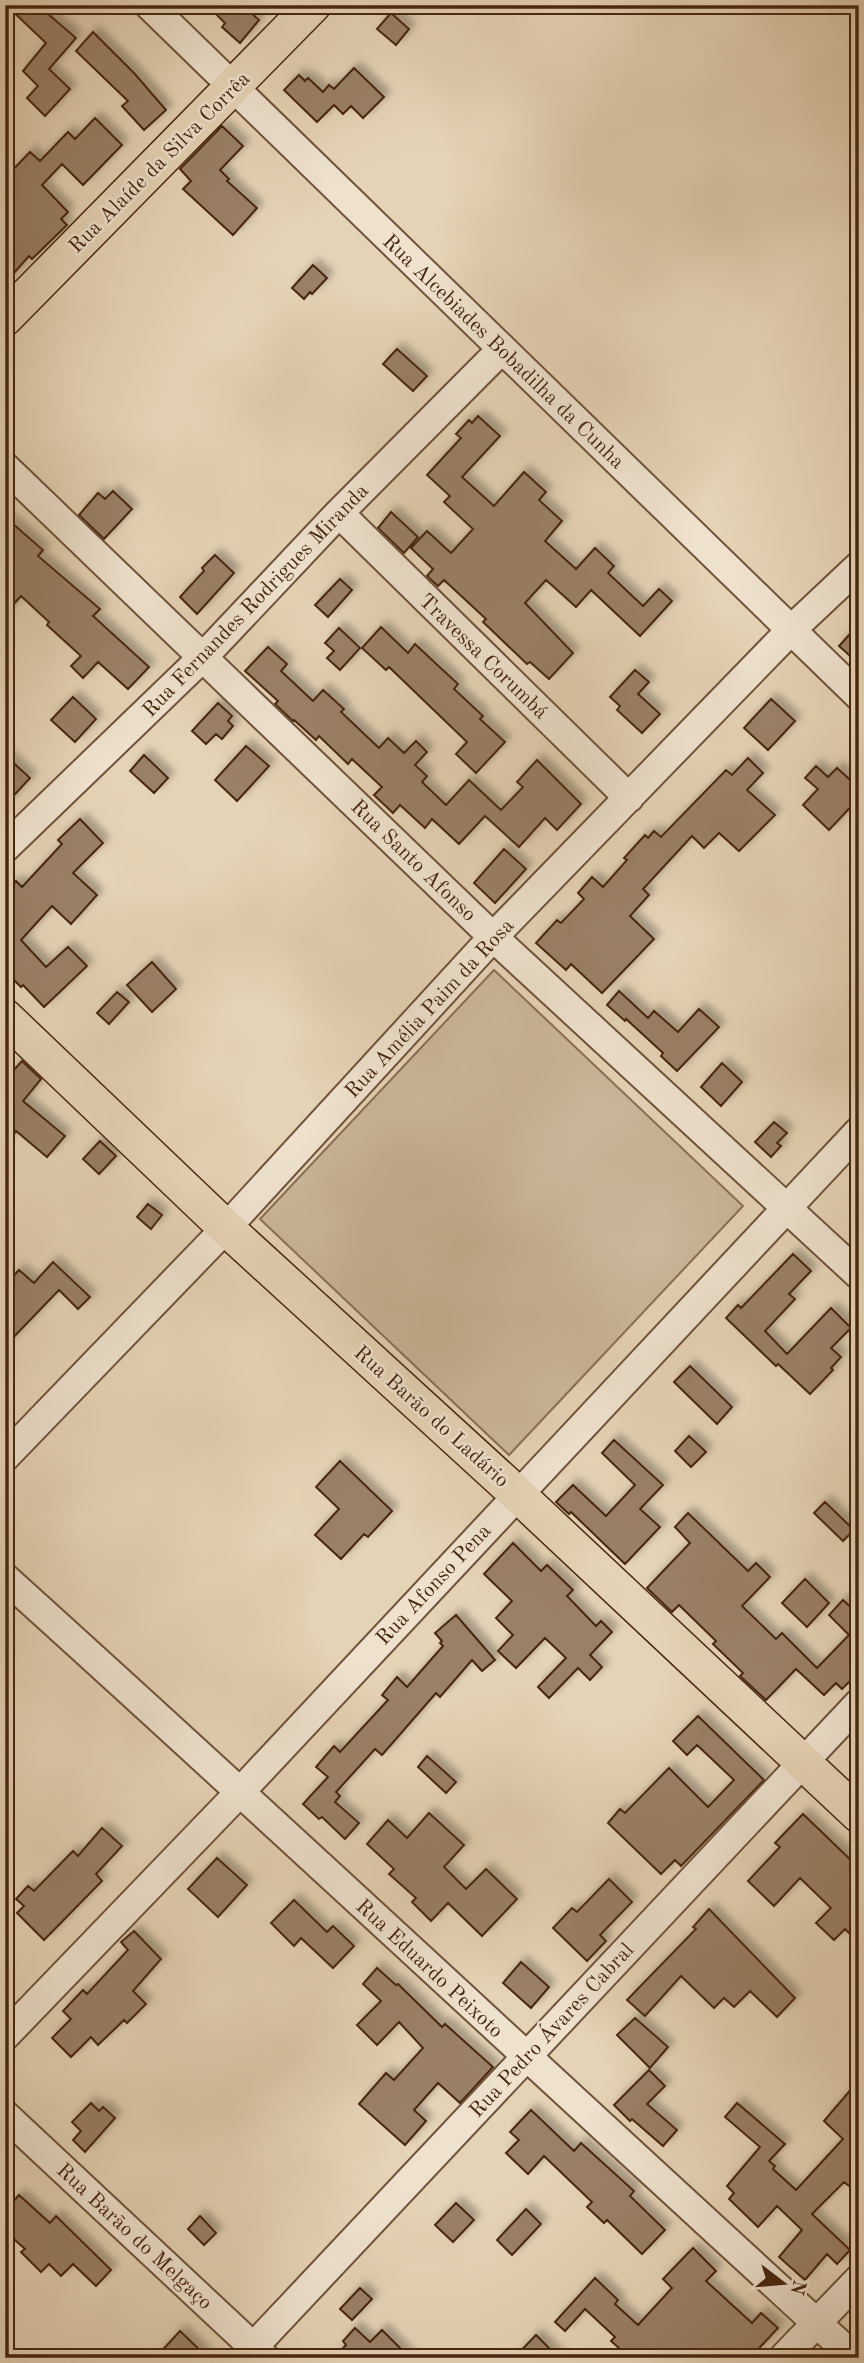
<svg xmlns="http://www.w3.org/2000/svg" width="864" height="2363" font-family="'Old Standard TT',serif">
	<defs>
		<filter id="shadow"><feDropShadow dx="6" dy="-6" stdDeviation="3.5" flood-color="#0004"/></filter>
	</defs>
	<rect width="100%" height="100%" fill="#e5d3b5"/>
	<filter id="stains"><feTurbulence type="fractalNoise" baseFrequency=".00286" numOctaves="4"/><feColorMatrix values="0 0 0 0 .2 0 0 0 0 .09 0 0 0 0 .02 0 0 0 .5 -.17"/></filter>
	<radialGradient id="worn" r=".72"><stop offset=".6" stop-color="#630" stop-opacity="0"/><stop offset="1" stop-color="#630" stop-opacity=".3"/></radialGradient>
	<!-- green -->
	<path fill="#cab699" stroke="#896e55" stroke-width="2" d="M494,970L743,1206L509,1455L260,1219Z"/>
	<!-- building -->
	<path fill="#9a8066" stroke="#482711" stroke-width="2" filter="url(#shadow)" d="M6,5H56L48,14L76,38L49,69L70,89L45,116L27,98L38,86L23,71L46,43Z
		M207,5H242L259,20L240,43L222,27L225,23Z
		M391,13L409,29L396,45L377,29Z
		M93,32L134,73L166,110L144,130L122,106L128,101L76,51Z
		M354,68L384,97L363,118L351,106L343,114L334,105L317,122L284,90L299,75L305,81L308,78L323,92L329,85L334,89Z
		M95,118L122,145L83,185L62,164L42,185L68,212L61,219L67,225L32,259L29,256L5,283V178L30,152L40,161L68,132L75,139Z
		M222,126L243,146L220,170L229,179L227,181L257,208L233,235L183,189L191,181L180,169Z
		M313,265L327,278L312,294L310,292L304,299L292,288Z
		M397,349L427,376L413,391L383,364Z
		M478,416L500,436L462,477L494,506L524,472L546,492L539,500L562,521L545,541L576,569L595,548L614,566L608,573L643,606L659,589L672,601L640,636L591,590L576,607L546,580L525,603L573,653L549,679L530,662L527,664L483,622L486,619L444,580L438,586L427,576L433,569L411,548L427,531L451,553L473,529L444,502L450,496L427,475L461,438L456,434L469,420L472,423Z
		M113,491L132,509L104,539L79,515L98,493L105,499Z
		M391,512L418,537L404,553L378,528Z
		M5,517L43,550L38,556L100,609L93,616L149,667L128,689L98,662L83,678L71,666L81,656L47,625L49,622L21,596L5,614Z
		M215,555L234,573L197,614L180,597L204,571L202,568Z
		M340,579L352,590L328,617L315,605Z
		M859,624V664L839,646Z
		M381,627L408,653L415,644L431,659L458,684L454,689L483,716L480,719L505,742L476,773L456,754L467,742L389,667L386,670L362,648Z
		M339,628L360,648L340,670L327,658L334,651L325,643Z
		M268,647L287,664L281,671L313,701L323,690L344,709L341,712L379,748L388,738L404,753L416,741L427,752L415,765L427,776L422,782L446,805L469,780L501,810L523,787L517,782L537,760L581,804L557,830L545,818L519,847L485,816L459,844L432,819L425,828L400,805L393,813L374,795L382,787L352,759L348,764L319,736L316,740L294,720L293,721L275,704L278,701L245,671Z
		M635,670L649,682L638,694L660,714L642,733L617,710L620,706L610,697Z
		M73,697L96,719L75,742L51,720Z
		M771,699L795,721L768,750L744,728Z
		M218,703L232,716L228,721L233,726L222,739L216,734L206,744L192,731Z
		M246,746L269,766L237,801L215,780Z
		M5,755L30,778L5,805Z
		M144,755L168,778L154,793L130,771Z
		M748,758L763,773L747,790L775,815L739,851L719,833L704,848L692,836L643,889L649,895L630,916L654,939L602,993L571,964L566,970L536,943L557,920L561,923L584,899L578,893L592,877L603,887L627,860L624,858L645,835L648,838L654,831L661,837L726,770L732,775Z
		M816,766L828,777L837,768L859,788V798L829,830L803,805L818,789L805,778Z
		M80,819L103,843L73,873L97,895L71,924L52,906L21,940L46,967L68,947L87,966L44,1007L23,985L21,987L5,971V893L16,881L22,887L62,844L58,840Z
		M504,849L526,869L495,903L474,883Z
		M152,962L176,989L152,1012L127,985Z
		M619,991L648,1018L654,1011L678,1032L699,1009L719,1027L677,1071L661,1056L663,1053L626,1019L625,1021L607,1005Z
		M117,992L129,1002L109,1024L97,1013Z
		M22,1061L41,1079L23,1101L65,1136L47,1157L16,1131L5,1144V1080Z
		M722,1063L742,1082L721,1106L701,1087Z
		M774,1122L787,1133L777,1143L781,1146L771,1157L755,1142Z
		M100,1141L116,1156L99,1174L83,1159Z
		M148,1204L162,1215L151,1229L137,1217Z
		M793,1254L811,1271L789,1294L795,1299L765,1331L787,1354L831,1308L851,1328L831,1348L841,1357L831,1368L833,1370L810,1394L778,1364L776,1366L726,1318L738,1305L741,1308Z
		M53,1262L90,1297L78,1309L59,1290L5,1346V1285L19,1270L34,1283Z
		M690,1366L732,1407L717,1424L674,1382Z
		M689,1436L706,1452L691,1467L675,1451Z
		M614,1440L663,1485L640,1509L660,1527L625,1564L571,1512L569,1514L556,1502L573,1485L606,1516L635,1485L602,1453Z
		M340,1461L392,1511L368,1537L364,1534L341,1559L315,1535L339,1509L316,1487Z
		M825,1502L854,1530L843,1541L814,1513Z
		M688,1513L748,1571L756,1563L770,1577L742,1606L776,1639L782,1633L817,1668L849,1635L829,1615L843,1600L859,1615V1672L842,1689L836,1683L824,1695L796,1669L766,1700L740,1676L743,1673L713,1644L716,1641L679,1605L672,1612L647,1588L690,1543L675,1527Z
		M513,1543L541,1571L547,1565L573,1590L567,1596L596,1626L601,1621L612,1632L590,1655L602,1667L590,1680L578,1668L549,1698L538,1687L566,1658L545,1638L516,1668L498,1651L513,1635L496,1618L512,1601L484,1574Z
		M805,1579L829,1603L807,1627L782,1603Z
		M456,1615L495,1660L482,1671L472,1660L440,1697L436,1693L382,1755L375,1749L336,1792L340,1796L335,1802L359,1823L345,1839L322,1817L319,1819L303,1804L328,1777L316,1767L334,1746L340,1752L388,1700L382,1695L397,1677L407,1687L443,1646L440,1643L442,1641L435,1633Z
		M698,1716L764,1780L681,1866L675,1860L661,1874L608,1823L620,1809L625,1813L669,1768L708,1807L734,1780L697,1745L687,1755L673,1741Z
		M427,1756L456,1782L446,1793L418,1767Z
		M429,1813L464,1845L444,1867L466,1889L486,1869L517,1899L482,1936L448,1903L431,1921L412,1902L416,1898L389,1874L394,1869L367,1844L388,1820L407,1838Z
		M803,1814L859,1868V1943L845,1929L834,1940L816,1923L831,1908L800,1878L774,1906L748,1881L780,1847L775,1843Z
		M102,1828L122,1846L96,1874L102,1881L44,1940L17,1913L24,1906L16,1899L28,1886L34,1891L73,1851L78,1856Z
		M217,1858L247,1885L218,1917L188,1889Z
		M609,1879L632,1902L600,1935L606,1941L587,1961L553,1928L572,1908L577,1912Z
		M294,1900L327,1932L333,1926L354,1946L333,1968L301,1938L294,1946L271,1923Z
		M709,1909L795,1998L777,2017L750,1991L734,2007L724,1998L714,2008L681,1976L645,2016L627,2000L696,1929L693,1927Z
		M134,1931L161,1959L133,1991L146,2004L127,2023L124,2020L98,2045L91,2037L71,2057L52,2038L71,2019L63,2011L83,1990L87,1994L128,1950L121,1942Z
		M521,1962L549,1987L531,2008L503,1983Z
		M377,1968L396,1985L398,1984L442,2027L445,2024L493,2067L460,2103L438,2083L414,2110L426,2121L405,2145L359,2104L386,2073L394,2080L423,2048L399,2022L377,2045L357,2025L381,2001L363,1984Z
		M635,2018L668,2047L650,2068L617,2035Z
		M649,2070L665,2086L647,2104L677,2130L663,2146L632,2119L630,2121L614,2105Z
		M859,2080V2194L844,2182L812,2214L850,2250L837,2264L827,2254L805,2280L779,2257L802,2230L777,2206L758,2227L729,2199L734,2193L727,2186L760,2147L725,2117L737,2103L785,2144L769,2161L775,2166L773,2169L796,2190L843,2139L824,2121Z
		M91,2103L99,2111L103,2107L115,2118L85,2152L73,2140L81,2131L72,2122Z
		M531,2110L574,2151L581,2143L634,2191L630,2196L665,2230L642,2254L607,2220L604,2223L587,2207L592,2202L544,2156L528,2174L506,2153L519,2140L510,2132Z
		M19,2195L50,2223L56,2216L111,2270L96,2286L73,2264L61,2276L49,2264L41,2272L21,2252L25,2249L5,2231V2211Z
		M456,2203L474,2220L453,2242L435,2225Z
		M526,2209L541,2224L512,2255L497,2240Z
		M200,2216L216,2233L204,2245L188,2229Z
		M693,2248L716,2271L706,2281L752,2323L761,2313L778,2328L750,2358H630L611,2341L615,2337L585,2309L565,2331L555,2322L595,2278L618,2300L615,2304L638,2325L672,2288L663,2279Z
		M360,2288L372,2299L352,2320L340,2309Z
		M355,2328L370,2342L382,2330L410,2358H334L346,2345L343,2341Z
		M180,2331L208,2358H155Z
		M536,2335L559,2358H514Z"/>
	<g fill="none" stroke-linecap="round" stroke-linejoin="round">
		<defs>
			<path id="minor" d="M149,5L859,696
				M5,467L493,937L859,1275
				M339,513L629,798
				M5,848L204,656L339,513L502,349
				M5,1457L226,1228L493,937L791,630L859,566
				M5,1578C291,1836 571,2099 855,2358
				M5,2036L241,1791L859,1131
				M5,2115L265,2358
				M243,2358L859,1703
				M783,2358L859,2279"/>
			<path id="major" d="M5,318L313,5
				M5,1017L226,1228L517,1494L859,1815"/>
		</defs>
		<!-- minor casing -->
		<use href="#minor" stroke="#6f523a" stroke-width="32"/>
		<!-- major casing -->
		<use href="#major" stroke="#482711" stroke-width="38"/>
		<!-- minor -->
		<use href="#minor" stroke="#eee2cf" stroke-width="28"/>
		<!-- major -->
		<use href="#major" stroke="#e5d3b5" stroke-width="35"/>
	</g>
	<g text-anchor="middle" stroke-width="5" stroke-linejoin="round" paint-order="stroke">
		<!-- street labels -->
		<g font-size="21" fill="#482711" stroke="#eee2cf">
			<text transform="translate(159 162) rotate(-45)" y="7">Rua Alaíde da Silva Corrêa</text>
			<text transform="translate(504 351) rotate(44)" y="7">Rua Alcebiades Bobadilha da Cunha</text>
			<text transform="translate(255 600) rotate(-46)" y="7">Rua Fernandes Rodrigues Miranda</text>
			<text transform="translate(484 656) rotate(44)" y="7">Travessa Corumbá</text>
			<text transform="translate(414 860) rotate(44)" y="7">Rua Santo Afonso</text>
			<text transform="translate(429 1008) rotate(-47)" y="7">Rua Amélia Paim da Rosa</text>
			<text transform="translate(432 1416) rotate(42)" y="7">Rua Barão do Ladário</text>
			<text transform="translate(433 1584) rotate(-47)" y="7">Rua Afonso Pena</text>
			<text transform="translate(430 1968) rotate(43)" y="7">Rua Eduardo Peixoto</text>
			<text transform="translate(551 2030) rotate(-47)" y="7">Rua Pedro Ávares Cabral</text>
			<text transform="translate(135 2236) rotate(43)" y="7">Rua Barão do Melgaço</text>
		</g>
	</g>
	<!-- margin -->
	<rect width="864" height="2363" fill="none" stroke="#e5d3b5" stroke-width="28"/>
	<rect x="7" y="7" width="850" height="2349" fill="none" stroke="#482711" stroke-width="3.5"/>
	<rect x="14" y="14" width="836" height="2335" fill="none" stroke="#482711" stroke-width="2"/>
	<!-- north arrow -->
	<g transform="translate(783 2283) rotate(106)" stroke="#eee2cf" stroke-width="5" paint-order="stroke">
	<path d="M0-5L12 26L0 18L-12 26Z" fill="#482711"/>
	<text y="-10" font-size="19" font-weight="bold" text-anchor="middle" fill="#482711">N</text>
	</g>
	<rect width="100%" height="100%" filter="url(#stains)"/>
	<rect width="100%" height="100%" fill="url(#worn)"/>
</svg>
